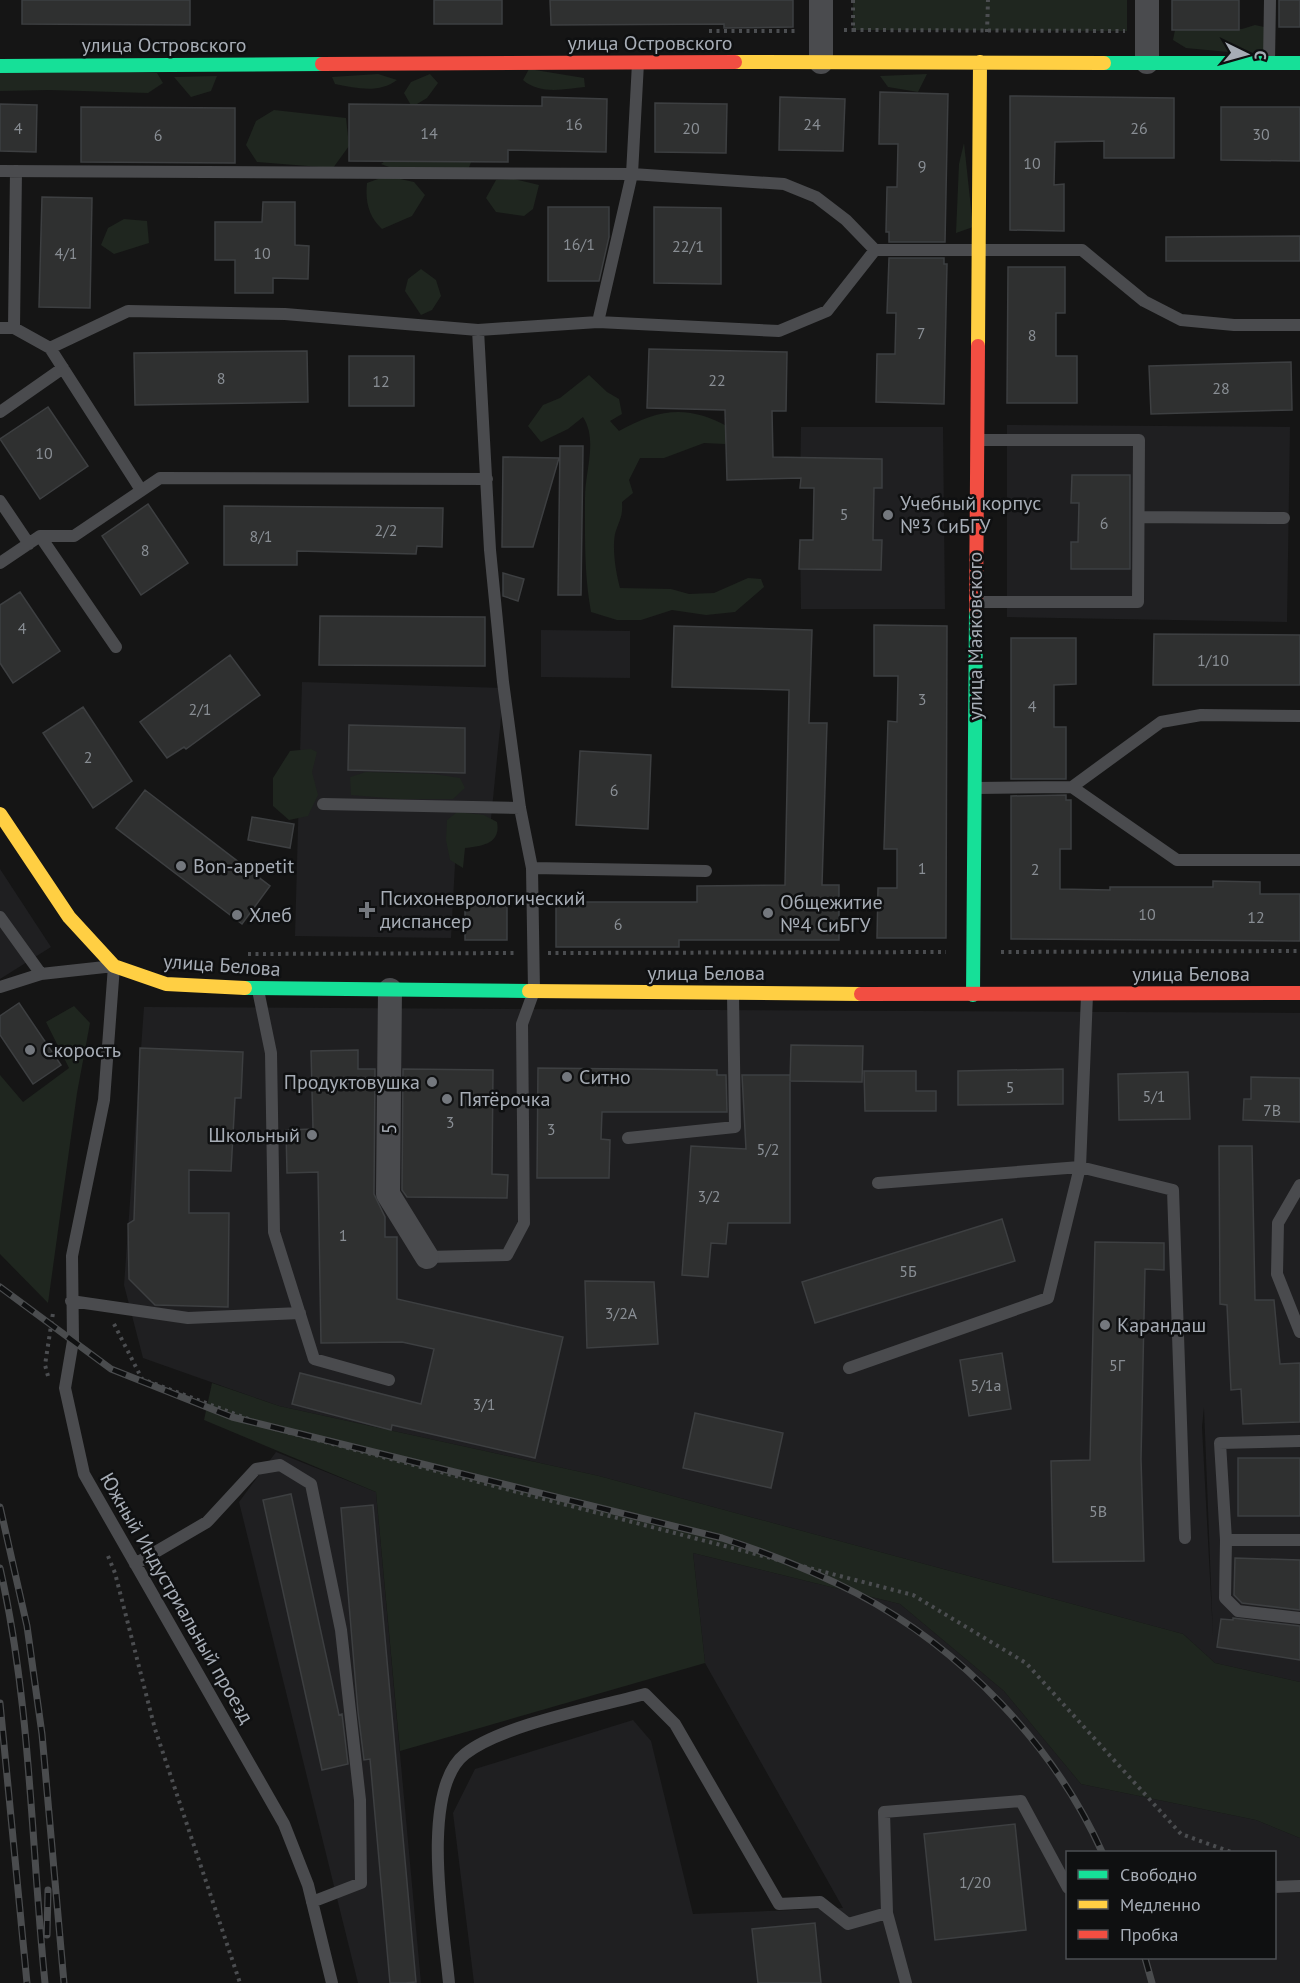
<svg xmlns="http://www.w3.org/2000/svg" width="1300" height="1983" font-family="'PT Sans',sans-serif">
	<rect width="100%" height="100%" fill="#151515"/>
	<!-- built -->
	<path fill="#1f1f21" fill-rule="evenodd" d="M1007,425L1290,427L1287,622L1007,617Z
		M801,427H943L945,609H801L800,540L813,539L814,489L800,488Z
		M541,630L630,631V678L541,677Z
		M302,682L504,688L490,829L457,827L451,938L295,936Z
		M0,869L51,947L0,979Z
		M144,1007L1300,1013V1682L1215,1663L1183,1634L599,1476L279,1406L143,1358L124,1285ZM1204,1407V1408L1213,1635L1202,1427Z
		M276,1452L376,1492L421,1983H358L239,1502Z
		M693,1553L900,1604L1004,1691L1081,1784L1256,1820L1300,1838V1983H474L453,1813L475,1769L633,1720L651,1741L693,1914L843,1908L705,1663ZM1068,1852H1274V1958H1068Z"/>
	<!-- green -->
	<path fill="#1f261f" d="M853,0H1127V31L853,30Z
		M1255,25L1269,28L1273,40L1260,55L1186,48L1173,40L1175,30L1242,29Z
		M0,67L157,73L163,83L148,93L49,90L0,91Z
		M529,69L584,78L585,87C565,89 540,95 523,80Z
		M378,74L397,80C378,94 357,88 335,84L332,77Z
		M430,74L438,83L427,98L412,107L404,93L411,82Z
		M927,74L918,92L888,87L880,76Z
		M217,76L211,91L191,97L174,77Z
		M274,110L346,118L349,146L333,168L257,162L246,145L256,121Z
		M964,143L973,227L956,233L959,164Z
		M391,157L472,160L467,172L405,173L381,164Z
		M386,176L414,182L425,195L412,216L382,229C369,217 365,202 367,183Z
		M514,179L539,185L533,209L524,216L496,212L486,198L496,180Z
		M124,219L147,221L149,243L114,254L101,245L108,228Z
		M421,269L436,280L441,296L432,310L421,315L405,291L408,279Z
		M589,375L607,392L619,399L622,414L610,421L619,431C659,409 688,404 730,428L725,444L704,443L664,458H640L629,480L633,493L622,502C623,518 619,520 615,534C612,550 616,573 620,588L671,589L689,594L714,593L748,578L761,579L764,587L735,612L706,615L672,610L641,620H617L591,612C584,574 585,536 585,498C585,471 598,440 583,417L568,429L541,442L528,426L543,405L560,398Z
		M311,749L317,752L312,772L318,795L308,816L289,820L273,806V778L290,751Z
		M366,772L434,774L460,778L465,788L453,799H399L351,795L350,777Z
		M457,812L484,815L497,822C501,843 484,846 465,848L463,868L450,860L446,840L447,820Z
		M74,1006L90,1023L77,1093L48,1303L0,1254V1075L23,1102L69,1068L46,1022Z
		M212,1383L279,1406L599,1476L1183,1634L1215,1663L1300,1682V1838L1256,1820L1081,1784L1004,1691L900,1604L693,1553L705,1663L400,1751L376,1492L204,1420Z"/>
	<!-- building -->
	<path fill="#2f3030" stroke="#3d3f41" stroke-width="1.5" d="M22,0H190V25L22,24Z
		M434,0H502V24H434Z
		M550,0H793V27L724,28V24L551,25Z
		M1172,0H1239V30H1172Z
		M1279,0H1300V27H1279Z
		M880,92L948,94L945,242H889V232H886L887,187H897L898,144H879Z
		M1010,96L1174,98V158H1104V141L1055,142L1054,185L1064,184V231L1010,230Z
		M542,97L607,99L606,152L508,150V162L349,161V104L542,106Z
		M780,97L845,99L843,151L779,150Z
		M655,103L727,104L726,153L655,152Z
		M0,104L37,105L36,152L0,151Z
		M81,107L235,108V163L81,162Z
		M1221,107H1300V161L1221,160Z
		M42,197L92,198L90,308L39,307Z
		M263,202H295V245L309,246L308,279L273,278V293H235V260H215V222H262Z
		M548,207H609V237L599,281H548Z
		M654,207L721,208V284L654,283Z
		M1300,236V261H1166V237Z
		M889,258H944V264H947L944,404L876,402L877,354H895L896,313H887Z
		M1008,267H1065V313H1056V356H1077V403H1007Z
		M649,349L787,352L786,411H772L773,457L882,459V488H874L873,540H882L881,570L799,569L800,540H813L814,488H800L801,478L727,480L725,410L647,408Z
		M307,351L308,402L135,405L134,353Z
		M349,356H414V406H349Z
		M1291,362L1292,410L1151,414L1149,366Z
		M48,407L88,466L40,499L0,439Z
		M560,446H583L581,595H558Z
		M503,457L559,458L533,547H502Z
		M1072,475H1130V569H1071V542H1078L1079,503H1071Z
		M148,504L188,563L141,595L102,536Z
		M224,506L443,508L442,547L417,546L416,554L297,551V565H224Z
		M503,573L524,579L518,601L503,596Z
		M20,592L60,651L13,683L0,663V605Z
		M320,616L485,617V666L319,665Z
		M874,625L947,626L946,938H877L878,888H897V849H884L888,721L897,722L898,676H874Z
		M674,626L812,630L809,723H827L822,885H839V940H679V947H556V902H697V886L785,885L789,690L672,687Z
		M1154,634L1300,635V685H1153Z
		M1011,638H1076V684L1054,685V727H1066V779H1011Z
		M230,655L260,695L186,749L184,747L167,758L140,722Z
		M83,707L132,781L93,808L43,733Z
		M349,725L465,728V773L348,770Z
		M580,751L651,755L648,829L576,825Z
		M145,790L270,886L242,924L116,828Z
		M1066,795V800H1071V849H1060V889L1110,890V887H1213V881L1260,882V894H1300V941L1011,939V796Z
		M252,817L294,824L290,848L248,840Z
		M465,904H507V940H465Z
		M19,1003L61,1065L33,1084L0,1035V1016Z
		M791,1045L863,1046L862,1082L790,1081Z
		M140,1048L243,1052L241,1098H235L231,1171L189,1170V1213H229L228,1307L155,1305L129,1279L128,1224L134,1220Z
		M358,1050V1069H375L374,1194L385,1217V1237H397V1299L563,1337L535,1458L392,1425L391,1430L292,1404L300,1373L421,1404L434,1349L402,1342L321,1343L318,1172L287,1173L286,1130L313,1129L311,1051Z
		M538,1068L717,1070V1075H726L727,1112H602L601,1139L610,1140L609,1178H537Z
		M403,1069L493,1070L492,1174L508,1175L507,1198L407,1197L402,1190Z
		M1063,1069V1104L958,1105V1071Z
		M864,1071H916V1091H936V1111H865Z
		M1188,1072L1190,1119L1119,1120L1118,1074Z
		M742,1075H790V1223H728L726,1244L711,1243L708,1277L682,1275L691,1146L746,1149Z
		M1251,1077L1300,1078V1122L1243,1120L1244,1099H1251Z
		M1219,1146H1252L1255,1300H1274L1280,1364L1300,1363V1422L1243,1424L1241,1389L1231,1390L1227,1305L1220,1304Z
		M1002,1219L1015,1261L815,1323L802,1282Z
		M1095,1242L1164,1243V1270L1145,1269L1141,1459L1144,1561L1053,1562L1051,1461L1090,1460Z
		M585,1281L654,1282L658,1344L587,1348Z
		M1002,1353L1011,1409L969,1416L960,1360Z
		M695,1413L783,1433L771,1488L683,1468Z
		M1238,1458H1300V1516H1238Z
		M291,1494L339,1715L342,1714L348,1764L322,1770L263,1500Z
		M373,1505L416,1982L405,1983H390L370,1759L364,1760L358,1712L341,1508Z
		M1235,1558L1300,1560V1610L1242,1603L1234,1595Z
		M1233,1618L1300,1626V1660L1217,1647L1221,1619L1233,1620Z
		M1015,1824L1026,1930L935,1940L924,1834Z
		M815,1923L821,1983H758L752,1929Z"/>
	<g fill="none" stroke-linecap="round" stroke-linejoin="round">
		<!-- path -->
		<path stroke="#4b4d50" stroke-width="4" stroke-dasharray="3 4.5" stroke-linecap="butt" d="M853,0V30L1125,31
			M844,30H853
			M709,31H797
			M987,32L988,0
			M1001,952L1300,951
			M548,953L946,952
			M248,954L517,953
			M114,1324L142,1379L275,1429L913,1595L1026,1663L1181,1834L1231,1852
			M48,1376L45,1365L53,1313
			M108,1556L115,1573L155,1729L240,1983"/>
		<!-- lane -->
		<path stroke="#4a4b4e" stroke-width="12" d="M1269,62L1270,0
			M0,171L632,174L784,184L816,197L846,220L875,250H1082L1144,301L1181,320L1234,325H1300
			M598,322L632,174L638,63
			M0,328H14L50,348L128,311L285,314L478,330L598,322L779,331L827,311L875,250
			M14,328L16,171
			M50,348L141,490
			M0,412L63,368
			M0,501L29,544
			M1139,517L1284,518
			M40,536L116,647
			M0,563L40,536H74L160,478L487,479
			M977,602H1138L1139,440H979
			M1072,787L1177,860H1300
			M975,788L1072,787L1161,722L1201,715L1300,716
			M323,804L520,808
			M532,868L706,871
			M0,917L41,974
			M0,987L41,974L114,966L104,1100L72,1256L73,1341L65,1388L84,1474L284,1824L308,1885L332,1983
			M258,990L271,1053L274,1232L314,1359L389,1380
			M628,1138L735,1127L733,994
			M878,1183L1080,1167L1173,1190L1185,1538
			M1300,1185L1278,1223L1277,1274L1300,1332
			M427,1257L507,1255L524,1223L522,1024L534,991L532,868L520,808L503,682L490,550L478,330
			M71,1301L188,1318L300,1313
			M849,1368L1048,1298L1080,1167L1087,995
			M1300,1441L1220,1443L1226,1540H1300
			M1226,1540L1225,1598L1238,1611L1300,1618
			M135,1564L207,1522L256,1469L280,1465L311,1484L341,1630L360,1800L361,1883L312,1902
			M1274,1887L1300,1886
			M449,1983C444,1929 419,1790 465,1754C501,1725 597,1707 645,1694L675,1724L779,1904L820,1902L848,1924L887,1913
			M906,1983L887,1913L884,1812L1021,1801L1068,1888"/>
		<!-- street -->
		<path stroke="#4a4b4e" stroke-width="24" d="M821,0V62
			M1147,0V62
			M390,990L388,1194L427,1257"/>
		<!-- fast -->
		<path stroke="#16e098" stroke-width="14" d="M1104,63H1300
			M0,66L322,64
			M245,988L529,991
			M973,995L976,610"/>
		<!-- slow -->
		<path stroke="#ffcf43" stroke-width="14" d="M735,62L1104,63
			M978,346L980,62
			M0,814L69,917L114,966L166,984L245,988
			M529,991L861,994"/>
		<!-- jam -->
		<path stroke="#f24e42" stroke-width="14" d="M322,64L735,62
			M976,610L978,346
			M861,994L1300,993"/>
		<defs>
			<path id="rail" d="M0,1287L111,1369L232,1417L722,1538C767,1553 813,1571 856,1593C961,1648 1054,1745 1102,1852
				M0,1507L27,1626L42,1734L64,1983
				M0,1568C31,1704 31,1844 45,1983
				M0,1703L27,1983
				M47,1935L48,1890
				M1145,1958L1152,1983"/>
		</defs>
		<!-- rail casing -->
		<use href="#rail" stroke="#4a4c4e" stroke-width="7"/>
		<!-- rail -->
		<use href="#rail" stroke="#0f1011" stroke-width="4.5" stroke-dasharray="14" stroke-linecap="butt"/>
	</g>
	<!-- markers -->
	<g fill="#74787e" stroke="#0f1011" stroke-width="2">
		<circle cx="888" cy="515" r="6"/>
		<circle cx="181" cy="866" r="6"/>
		<path d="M364 901h6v6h6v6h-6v6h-6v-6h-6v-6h6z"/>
		<circle cx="768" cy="913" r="6"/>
		<circle cx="237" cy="915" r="6"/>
		<circle cx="30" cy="1050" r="6"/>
		<circle cx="567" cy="1077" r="6"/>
		<circle cx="432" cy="1082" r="6"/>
		<circle cx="447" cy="1099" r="6"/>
		<circle cx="312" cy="1135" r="6"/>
		<circle cx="1105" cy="1325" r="6"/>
	</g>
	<g text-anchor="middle" stroke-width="5" stroke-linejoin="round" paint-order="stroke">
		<!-- number labels -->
		<g font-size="16" fill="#898e94">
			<text x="574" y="130">16</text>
			<text x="812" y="130">24</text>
			<text x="18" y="134">4</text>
			<text x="691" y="134">20</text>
			<text x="1139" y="134">26</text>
			<text x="429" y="139">14</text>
			<text x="1261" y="140">30</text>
			<text x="158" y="141">6</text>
			<text x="1032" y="169">10</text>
			<text x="922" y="172">9</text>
			<text x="579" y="250">16/1</text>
			<text x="688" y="252">22/1</text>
			<text x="66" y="259">4/1</text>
			<text x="262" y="259">10</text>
			<text x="921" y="339">7</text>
			<text x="1032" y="341">8</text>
			<text x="221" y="384">8</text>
			<text x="717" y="386">22</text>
			<text x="381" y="387">12</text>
			<text x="1221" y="394">28</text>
			<text x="44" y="459">10</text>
			<text x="844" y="520">5</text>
			<text x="1104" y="529">6</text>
			<text x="386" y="536">2/2</text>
			<text x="261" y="542">8/1</text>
			<text x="145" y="556">8</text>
			<text x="22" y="634">4</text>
			<text x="1213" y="666">1/10</text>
			<text x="922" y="705">3</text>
			<text x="1032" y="712">4</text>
			<text x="200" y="715">2/1</text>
			<text x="88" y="763">2</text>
			<text x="614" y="796">6</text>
			<text x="922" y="874">1</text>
			<text x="1035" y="875">2</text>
			<text x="1147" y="920">10</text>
			<text x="1256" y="923">12</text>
			<text x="618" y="930">6</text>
			<text x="1010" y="1093">5</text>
			<text x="1154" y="1102">5/1</text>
			<text x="1272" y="1116">7В</text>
			<text x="450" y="1128">3</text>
			<text x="551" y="1135">3</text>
			<text x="768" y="1155">5/2</text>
			<text x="709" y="1202">3/2</text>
			<text x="343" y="1241">1</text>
			<text x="908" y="1277">5Б</text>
			<text x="621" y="1319">3/2А</text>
			<text x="1117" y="1371">5Г</text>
			<text x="986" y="1391">5/1а</text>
			<text x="484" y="1410">3/1</text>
			<text x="1098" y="1517">5В</text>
			<text x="975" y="1888">1/20</text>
		</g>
		<!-- street labels -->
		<g font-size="20" fill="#a7adb6" stroke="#0f1011">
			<text x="650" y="50">улица Островского</text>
			<text x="164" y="52">улица Островского</text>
			<text transform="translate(975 636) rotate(-90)" y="7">улица Маяковского</text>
			<text transform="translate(222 965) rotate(4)" y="7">улица Белова</text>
			<text x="706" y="980">улица Белова</text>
			<text x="1191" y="981">улица Белова</text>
			<text transform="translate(389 1129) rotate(-89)" y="7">5</text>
			<text transform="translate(177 1598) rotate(60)" y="7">Южный Индустриальный проезд</text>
		</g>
		<!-- poi labels -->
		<g font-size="20" fill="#a7adb6" stroke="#0f1011" text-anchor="start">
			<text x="900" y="510">Учебный корпус<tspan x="900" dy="23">№3 СиБГУ</tspan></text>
			<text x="193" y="873">Bon-appetit</text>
			<text x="380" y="905">Психоневрологический<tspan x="380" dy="23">диспансер</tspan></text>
			<text x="780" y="909">Общежитие<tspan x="780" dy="23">№4 СиБГУ</tspan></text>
			<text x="249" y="922">Хлеб</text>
			<text x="42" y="1057">Скорость</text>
			<text x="579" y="1084">Ситно</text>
			<text x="420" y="1089" text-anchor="end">Продуктовушка</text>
			<text x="459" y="1106">Пятёрочка</text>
			<text x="300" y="1142" text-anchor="end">Школьный</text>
			<text x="1117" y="1332">Карандаш</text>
		</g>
	</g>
	<!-- legend -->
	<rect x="1066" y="1851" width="210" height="108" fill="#0f1011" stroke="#4c4f53" stroke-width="1.5"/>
	<rect x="1078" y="1870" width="30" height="9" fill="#16e098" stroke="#4c4f53" stroke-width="1.5"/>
	<text x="1120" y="1881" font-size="18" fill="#a7adb6">Свободно</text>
	<rect x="1078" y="1900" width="30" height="9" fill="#ffcf43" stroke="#4c4f53" stroke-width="1.5"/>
	<text x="1120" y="1911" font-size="18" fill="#a7adb6">Медленно</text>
	<rect x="1078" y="1930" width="30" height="9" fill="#f24e42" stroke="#4c4f53" stroke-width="1.5"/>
	<text x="1120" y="1941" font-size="18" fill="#a7adb6">Пробка</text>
	<!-- north arrow -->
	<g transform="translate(1246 54) rotate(95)" stroke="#0f1011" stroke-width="4.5" paint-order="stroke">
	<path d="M0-4.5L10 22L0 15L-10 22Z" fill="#a7adb6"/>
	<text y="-9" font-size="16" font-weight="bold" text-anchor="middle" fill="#a7adb6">С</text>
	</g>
</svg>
